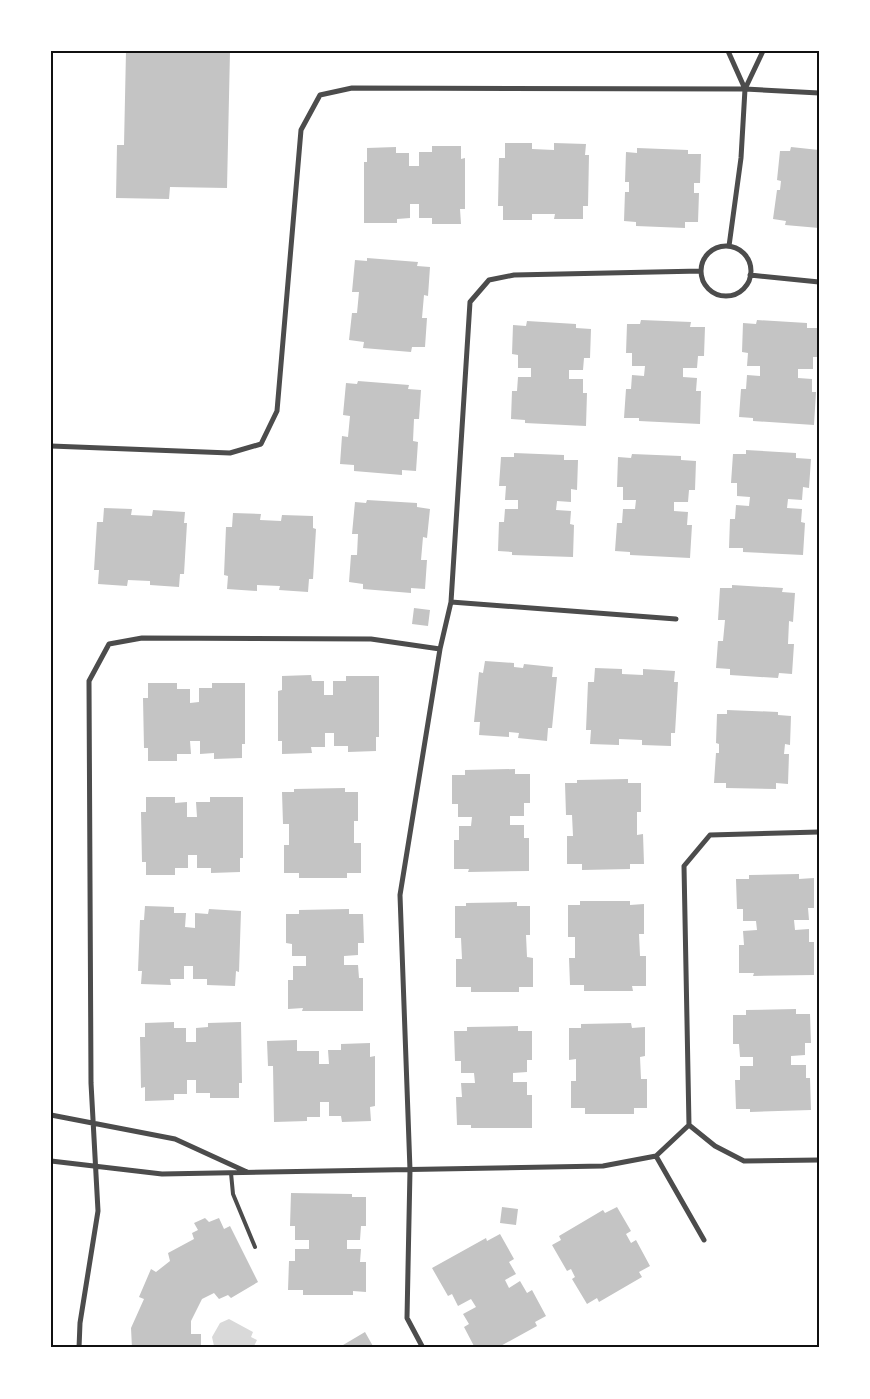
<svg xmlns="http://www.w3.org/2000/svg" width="870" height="1399" font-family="'Crimson Pro',serif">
	<rect width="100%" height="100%" fill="#fff"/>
	<!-- water -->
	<path fill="#d9d9d9" d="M229,1319L253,1332L251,1337L257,1340L253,1348H218L214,1346L212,1337L220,1323Z"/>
	<!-- building -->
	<path fill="#c4c4c4" d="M126,51H230L227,188L170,187L169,199L116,198L117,145H124Z
		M505,143H532V149L554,150V143L586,144L585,155H589L588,206H583V219H554L555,214H532V220H503V206H498L499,158H505Z
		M432,146H461V159L465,158V209H460L461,224H432V218H419V204H410V218L397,219V223H364V162H367V148L396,147V153H409V166H419V152H432Z
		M791,147L819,150V228L785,225L786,221L773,219L777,190H780L781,181L777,180L780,151H790Z
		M637,148L688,150V154H701L700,183H694V193H699L698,222H685V228L636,226V222L624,221L625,192H629V182H625L626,152L637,153Z
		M367,258L418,262L417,266L430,267L428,296L424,295L422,318H427L425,347H412L411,352L363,348L364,342L349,340L352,313H357L359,292H352L355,260L367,261Z
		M641,320L691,322L690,327H705L704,356H698L697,368H683V377L697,378L696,391H701L700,424L639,421V418H624L626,389H631L632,375L644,376L645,366H632V353H626L627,324H640Z
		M757,320L807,323V328H819V357H813V369H798V378L812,379V392H816L814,425L753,421V418L739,417L741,389H746L747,375L760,376V366H747L748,353L742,352L743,323L756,324Z
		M527,321L576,324V328L591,329L590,358H584L583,370H569V379H583V393H587L586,426L525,423V420L511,419L512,391H517L518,377H531V368H518V355L512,354L513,325L526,326Z
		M358,381L409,385L408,389L421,390L419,419H414L413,441L418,442L416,471L402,470V475L354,471V465L340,464L342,436L348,437L350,416L343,415L346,383L357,384Z
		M746,450L796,453V458L811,459L809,488L803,487L802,500L788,499L787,508L802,509L801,522L805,523L803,555L743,552V548H729L730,519H735L736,505L749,506L750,497L737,496V483H731L733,454H746Z
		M514,453L564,455V460H578L577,490L571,489V502L557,501L556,510L571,511L570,524L574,525L573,557L512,555V552L498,551L499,522H504L505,509H518V500H505L506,486H499L501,457H514Z
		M632,454L681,456V460L696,461L695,490H689L688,502H674V511L688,512L687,525H692L690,558L630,555V552L615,551L617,523H622L623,509H635L636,500H623V487H617L618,457L631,458Z
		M367,500L417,503V507L430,509L427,538L423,537L421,560H427L425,589L411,588V593L363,589V584L349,582L351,555H357L358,534H352L355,502L366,503Z
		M104,508L132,509L131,515L152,516L153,510L185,512L184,523H187L184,574H180L179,587L150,585V581L128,580L127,586L98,584L99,570H94L97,522H103Z
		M233,513L261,514L260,520L281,521L282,515L313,516V528L316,529L313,579H309L308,592L279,590L280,586L257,585V591L227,589L228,576L224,575L226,527H232Z
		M732,585L783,588L782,592L795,593L793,622L789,621L788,644H794L792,674L779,673L778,678L730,675V669L716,668L718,641H723L725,620H718L720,588H732Z
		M414,608L430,610L428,626L412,624Z
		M485,661L514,663V667L523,668L524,664L553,667L552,677H557L552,728H548L547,741L518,738L519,733L509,732V737L479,735L480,722H474L479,672L483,673Z
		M595,668L622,669V674L643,675V669L675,671L674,682H678L675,733H671V746L642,745V740L619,739V745L590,744L591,730H586L588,682H594Z
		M311,675L312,681H324V695H333V681H346V676H379V737H376V751L348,752V746H334V733H325V747H311L312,753L282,754V741H278V691L282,690V676Z
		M148,683H177V689H190V703L199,702V688H212V683H245V744H242V758L214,759V753L200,754V741H190L191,754H177V761H148V748H144L143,698H148Z
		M727,710L778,712V715L791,716L790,745L785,744L784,754H789L788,784L776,783V789L726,788V783H714L716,753H719V744L716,743L717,714H727Z
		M515,769V774H530V803H524V816H510V825H524V838H529V871L468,872L469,869H454V840H459V826H471L472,817H458V804H452V775H465V770Z
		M628,779V783H641V812H637V835L643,834L644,864H630V869L582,870V864H567V836H573L572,815H566L565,783H577V780Z
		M345,788V792H358V821H354V843H361V873H347V878H299V873H284V845H289V824H283L282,792H294V789Z
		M146,797H175V803L187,802V817H197L196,802H210V797H243V858H240V872L211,873V868H197V855H188V868H175V875H146V862H142L141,812H146Z
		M799,874V879L814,878V908H808L809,920H794L795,930L809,929V942H814V975L753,976L754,973H739V945H744L743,931L757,930L756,921H743V909H737L736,879H749V875Z
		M580,901H630V905L644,904V934H639L640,956H646V986H632L633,991H584V985H570L569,958H575V937H568V905H580Z
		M517,902V906H530V935H526L527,957L533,958V987H519V992H471V987H456V959H462L461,938H455V906H466V903Z
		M145,906L174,907V913H186L185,927L195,928V913L208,914L209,909L241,911L239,972L236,971L235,986L207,985V979H193V966H184V979H170L171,985L141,984L142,971H138L140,920H144Z
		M349,909V914H363L364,943H358V955L344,956V965H358L359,978H363V1011H302L303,1008L288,1009V980H293V966H306V956H292V944L286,943V914H299V910Z
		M796,1009V1014H810L811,1043H805V1055L791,1056V1065H806V1078H810L811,1110L750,1112V1109H736L735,1080H740V1066H753V1057H740L739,1044H733V1015H746V1010Z
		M174,1022V1028H186V1042H196V1028L208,1027V1023L241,1022L242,1083H239V1098H210V1093H196V1080H187V1094H174V1100L145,1101V1087L141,1088L140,1037H145V1023Z
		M631,1023L632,1028L645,1027V1056L640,1057L641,1079H647V1108H634V1114H585V1108H571V1081H576V1059L569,1060V1028H581V1024Z
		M518,1026V1031H532V1060H527V1072L513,1073V1082H527V1095H532V1128H471V1125H457L456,1097H462L461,1083H475L474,1073H461V1061H455L454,1031H467V1027Z
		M297,1040V1051H319V1064H329L328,1050H341V1044L370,1043V1057L375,1056V1106L370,1107L371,1121L342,1122L341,1116H329V1102H320V1117H307V1121L274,1122L273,1066H268L267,1041Z
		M291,1193L352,1194V1197H366V1226H361L360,1240H347V1249H361L360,1262H366V1292L353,1291V1295H303V1290H288L289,1261H295V1249H309V1240H295V1226H290Z
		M502,1207L518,1209L516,1225L500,1223Z
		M617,1207L631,1231L626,1234L631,1243L636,1240L650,1266L639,1272L642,1277L599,1302L597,1298L587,1304L572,1279L575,1277L571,1269L567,1271L552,1245L561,1240L559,1236L603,1210L605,1213Z
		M205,1218L209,1222L219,1218L224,1229L230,1226L258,1282L231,1298L228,1295L219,1299L214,1293L202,1299L191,1321V1334H201V1348H132L131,1328L144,1299L139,1297L151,1269L156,1272L170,1261L168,1253L194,1239L192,1233L198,1230L194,1223Z
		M500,1234L514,1259L509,1262L516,1274L505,1280L509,1288L520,1281L527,1293L532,1290L546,1316L535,1322L537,1326L497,1348H492L491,1346L487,1348H475L464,1327L469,1324L463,1314L476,1307L471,1299L458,1306L452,1294L448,1296L432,1268L486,1238L487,1241Z
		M365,1332L374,1348H338Z"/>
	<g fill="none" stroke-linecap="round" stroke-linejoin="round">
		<!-- service -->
		<path stroke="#4c4c4c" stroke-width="4" d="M231,1173L233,1194L255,1247"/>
		<!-- minor -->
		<path stroke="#4c4c4c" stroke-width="5" d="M728,51L745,89
			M729,246L741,158L745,89L763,51
			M701 271a25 25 0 1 1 50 0a25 25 0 1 1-50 0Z
			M750,275L819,282
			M51,446L230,453L261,444L277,411L301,130L320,95L352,88L745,89L819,93
			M451,602L676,619
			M51,1115L175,1139L247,1172
			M689,1125L715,1146L744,1161L819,1160
			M656,1156L704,1240
			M51,1161L162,1174L603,1166L656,1156L689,1125L684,866L710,835L819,832
			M79,1348L80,1323L98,1211L91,1083L89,681L109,644L142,638L371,639L440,649
			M423,1348L407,1318L410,1170L400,895L440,649L451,602L470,302L489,280L514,275L701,271"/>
	</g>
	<!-- border -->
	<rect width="870" height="1399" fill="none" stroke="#ffffff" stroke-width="105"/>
	<rect x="52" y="52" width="766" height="1294" fill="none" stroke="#111" stroke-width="2"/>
</svg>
